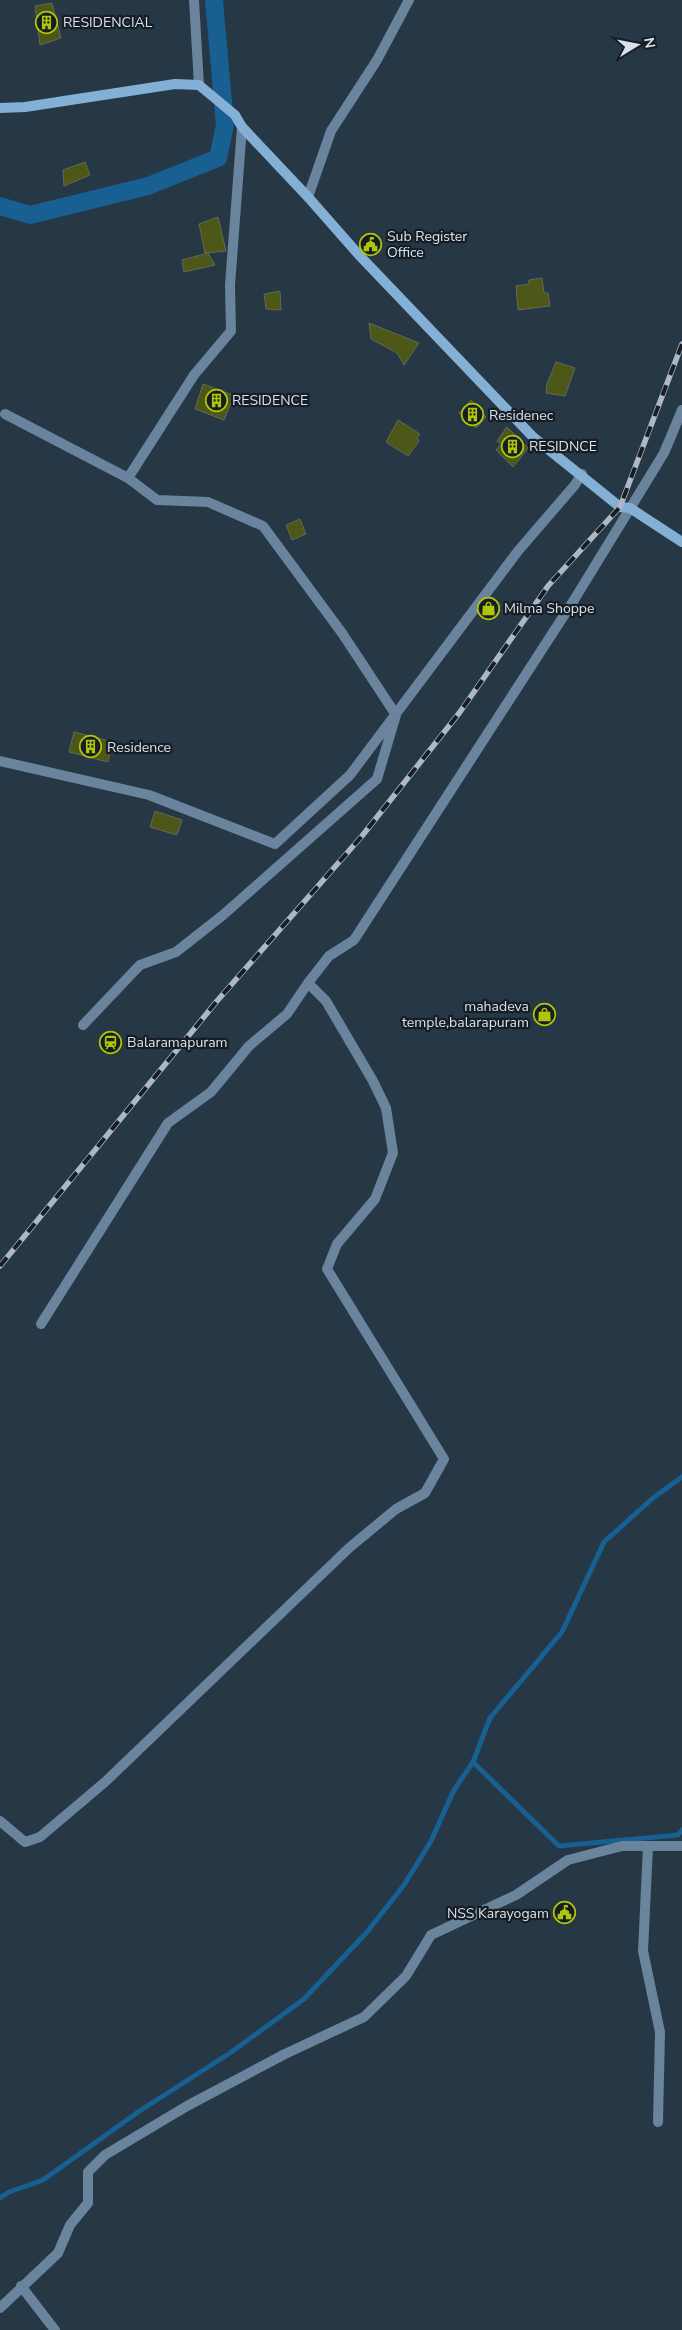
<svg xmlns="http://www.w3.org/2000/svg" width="682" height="2330" font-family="'Nunito Sans',sans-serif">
	<rect width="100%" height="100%" fill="#263746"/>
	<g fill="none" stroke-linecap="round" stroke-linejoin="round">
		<!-- stream -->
		<path stroke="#185f92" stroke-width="5" d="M473,1762L559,1846L678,1835L682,1830
			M0,2198L9,2192L43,2180L138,2112L230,2053L304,1999L367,1932L404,1885L431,1841L454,1790L473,1762L490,1718L562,1632L604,1542L653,1498L682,1477"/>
		<!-- canal -->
		<path stroke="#185f92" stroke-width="18" d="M0,206L30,215L148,186L218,158L225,125L214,0"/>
	</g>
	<!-- building -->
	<path fill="#4d5717" stroke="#646953" d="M52,3L61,38L40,45L35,6Z
		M85,162L90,175L64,186L63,170Z
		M218,217L226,251L205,253L199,224Z
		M208,253L215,265L184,272L182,260Z
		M542,278L544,293H548L550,306L518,310L516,286L529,284V280Z
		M280,291L281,310L266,309L264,294Z
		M369,323L419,343L404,365L397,353L371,339Z
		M556,362L575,368L565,396L546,393L547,384Z
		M203,384L238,397L231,403L224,420L195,409Z
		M471,400L486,417L476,428L459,413Z
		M398,420L420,434L417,438L419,441L408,456L386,442Z
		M507,427L528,448L513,467L496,450L501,444L497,441Z
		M300,519L306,534L292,540L286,525Z
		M74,732L113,742L108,762L69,752Z
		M155,811L182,820L177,835L150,827Z"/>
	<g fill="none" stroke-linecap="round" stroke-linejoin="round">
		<!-- street -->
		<path stroke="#69849c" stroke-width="10" d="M194,0L199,85
			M308,197L331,131L377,60L409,0
			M5,414L128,478
			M0,761L149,795L275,844L350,775L518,551L574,486L582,474
			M83,1025L140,965L176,952L223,915L377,779L396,715L342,633L263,526L208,502L157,500L128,478L194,375L231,331L230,285L242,127
			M41,1324L168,1123L211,1092L249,1046L287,1014L308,983
			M0,1821L25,1842L40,1837L105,1782L349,1548L396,1509L425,1493L444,1459L327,1269L337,1244L375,1199L393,1153L386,1108L373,1081L326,1001L308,983L329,956L354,940L574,600L664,453L682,410
			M648,1846L643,1951L660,2032L658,2122
			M21,2286L55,2330
			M0,2308L58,2253L70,2225L88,2203V2172L105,2155L187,2106L285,2054L364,2017L406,1976L431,1935L516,1895L568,1860L622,1846H682"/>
		<!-- secondary -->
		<path stroke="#84b0d6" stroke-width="10" d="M0,108L25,107L175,84L199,85L235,115L242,127L308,197L359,255L533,437L620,507L630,508L682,542"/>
		<defs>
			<path id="rail" d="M0,1266L217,1001L362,836L460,712L548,586L620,507L682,344"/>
		</defs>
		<!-- rail casing -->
		<use href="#rail" stroke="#adb8c4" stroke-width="5.5"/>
		<!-- rail -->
		<use href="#rail" stroke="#161d24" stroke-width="4" stroke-dasharray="11" stroke-linecap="butt"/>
	</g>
	<!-- icons -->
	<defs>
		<symbol id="building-ring" viewBox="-11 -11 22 22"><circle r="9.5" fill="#161d24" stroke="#afc507" stroke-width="1.5"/><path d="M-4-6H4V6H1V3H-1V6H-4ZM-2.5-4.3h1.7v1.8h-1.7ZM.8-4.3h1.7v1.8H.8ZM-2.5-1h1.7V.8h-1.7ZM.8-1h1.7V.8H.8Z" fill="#afc507"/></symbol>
		<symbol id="civic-ring" viewBox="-11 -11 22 22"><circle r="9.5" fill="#161d24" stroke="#afc507" stroke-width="1.5"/><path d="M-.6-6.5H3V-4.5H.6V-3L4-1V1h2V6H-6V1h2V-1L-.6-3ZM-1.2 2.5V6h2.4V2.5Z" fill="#afc507"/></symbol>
		<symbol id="shop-ring" viewBox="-11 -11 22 22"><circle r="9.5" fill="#161d24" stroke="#afc507" stroke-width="1.5"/><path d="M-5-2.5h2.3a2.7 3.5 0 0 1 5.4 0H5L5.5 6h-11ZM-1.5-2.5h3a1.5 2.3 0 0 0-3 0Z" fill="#afc507"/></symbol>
		<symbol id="station-ring" viewBox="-11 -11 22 22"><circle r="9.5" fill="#161d24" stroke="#afc507" stroke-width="1.5"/><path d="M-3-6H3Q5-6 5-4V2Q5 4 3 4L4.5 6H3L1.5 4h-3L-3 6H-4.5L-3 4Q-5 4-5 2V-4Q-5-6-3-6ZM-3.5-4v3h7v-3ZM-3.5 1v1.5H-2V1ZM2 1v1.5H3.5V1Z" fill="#afc507"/></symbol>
	</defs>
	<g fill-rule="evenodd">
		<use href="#building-ring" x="34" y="10" width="25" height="25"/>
		<use href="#civic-ring" x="358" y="232" width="25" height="25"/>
		<use href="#building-ring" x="204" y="388" width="25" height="25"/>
		<use href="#building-ring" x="460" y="402" width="25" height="25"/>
		<use href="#building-ring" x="500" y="434" width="25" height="25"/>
		<use href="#shop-ring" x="476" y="596" width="25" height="25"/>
		<use href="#building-ring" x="78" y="734" width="25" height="25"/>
		<use href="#shop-ring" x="532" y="1002" width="25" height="25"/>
		<use href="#station-ring" x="98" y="1030" width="25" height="25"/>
		<use href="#civic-ring" x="552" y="1900" width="25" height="25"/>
	</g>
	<g text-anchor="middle" stroke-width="4.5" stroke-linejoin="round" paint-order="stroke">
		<!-- poi labels -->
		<g font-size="14" fill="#d8e2ec" stroke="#161d24" text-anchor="start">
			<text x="63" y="27">RESIDENCIAL</text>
			<text x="387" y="241">Sub Register<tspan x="387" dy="16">Office</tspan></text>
			<text x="232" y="405">RESIDENCE</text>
			<text x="489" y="420">Residenec</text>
			<text x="529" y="451">RESIDNCE</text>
			<text x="504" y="613">Milma Shoppe</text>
			<text x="107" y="752">Residence</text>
			<text x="529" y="1011" text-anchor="end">mahadeva<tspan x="529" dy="16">temple,balarapuram</tspan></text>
			<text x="127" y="1047">Balaramapuram</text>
			<text x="549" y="1918" text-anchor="end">NSS Karayogam</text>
		</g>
	</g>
	<!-- north arrow -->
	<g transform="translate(637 45) rotate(80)" stroke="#161d24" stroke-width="4" paint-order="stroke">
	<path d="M0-4L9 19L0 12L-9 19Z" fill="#d8e2ec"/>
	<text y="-8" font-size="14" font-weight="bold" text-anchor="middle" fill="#d8e2ec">N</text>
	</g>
</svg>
